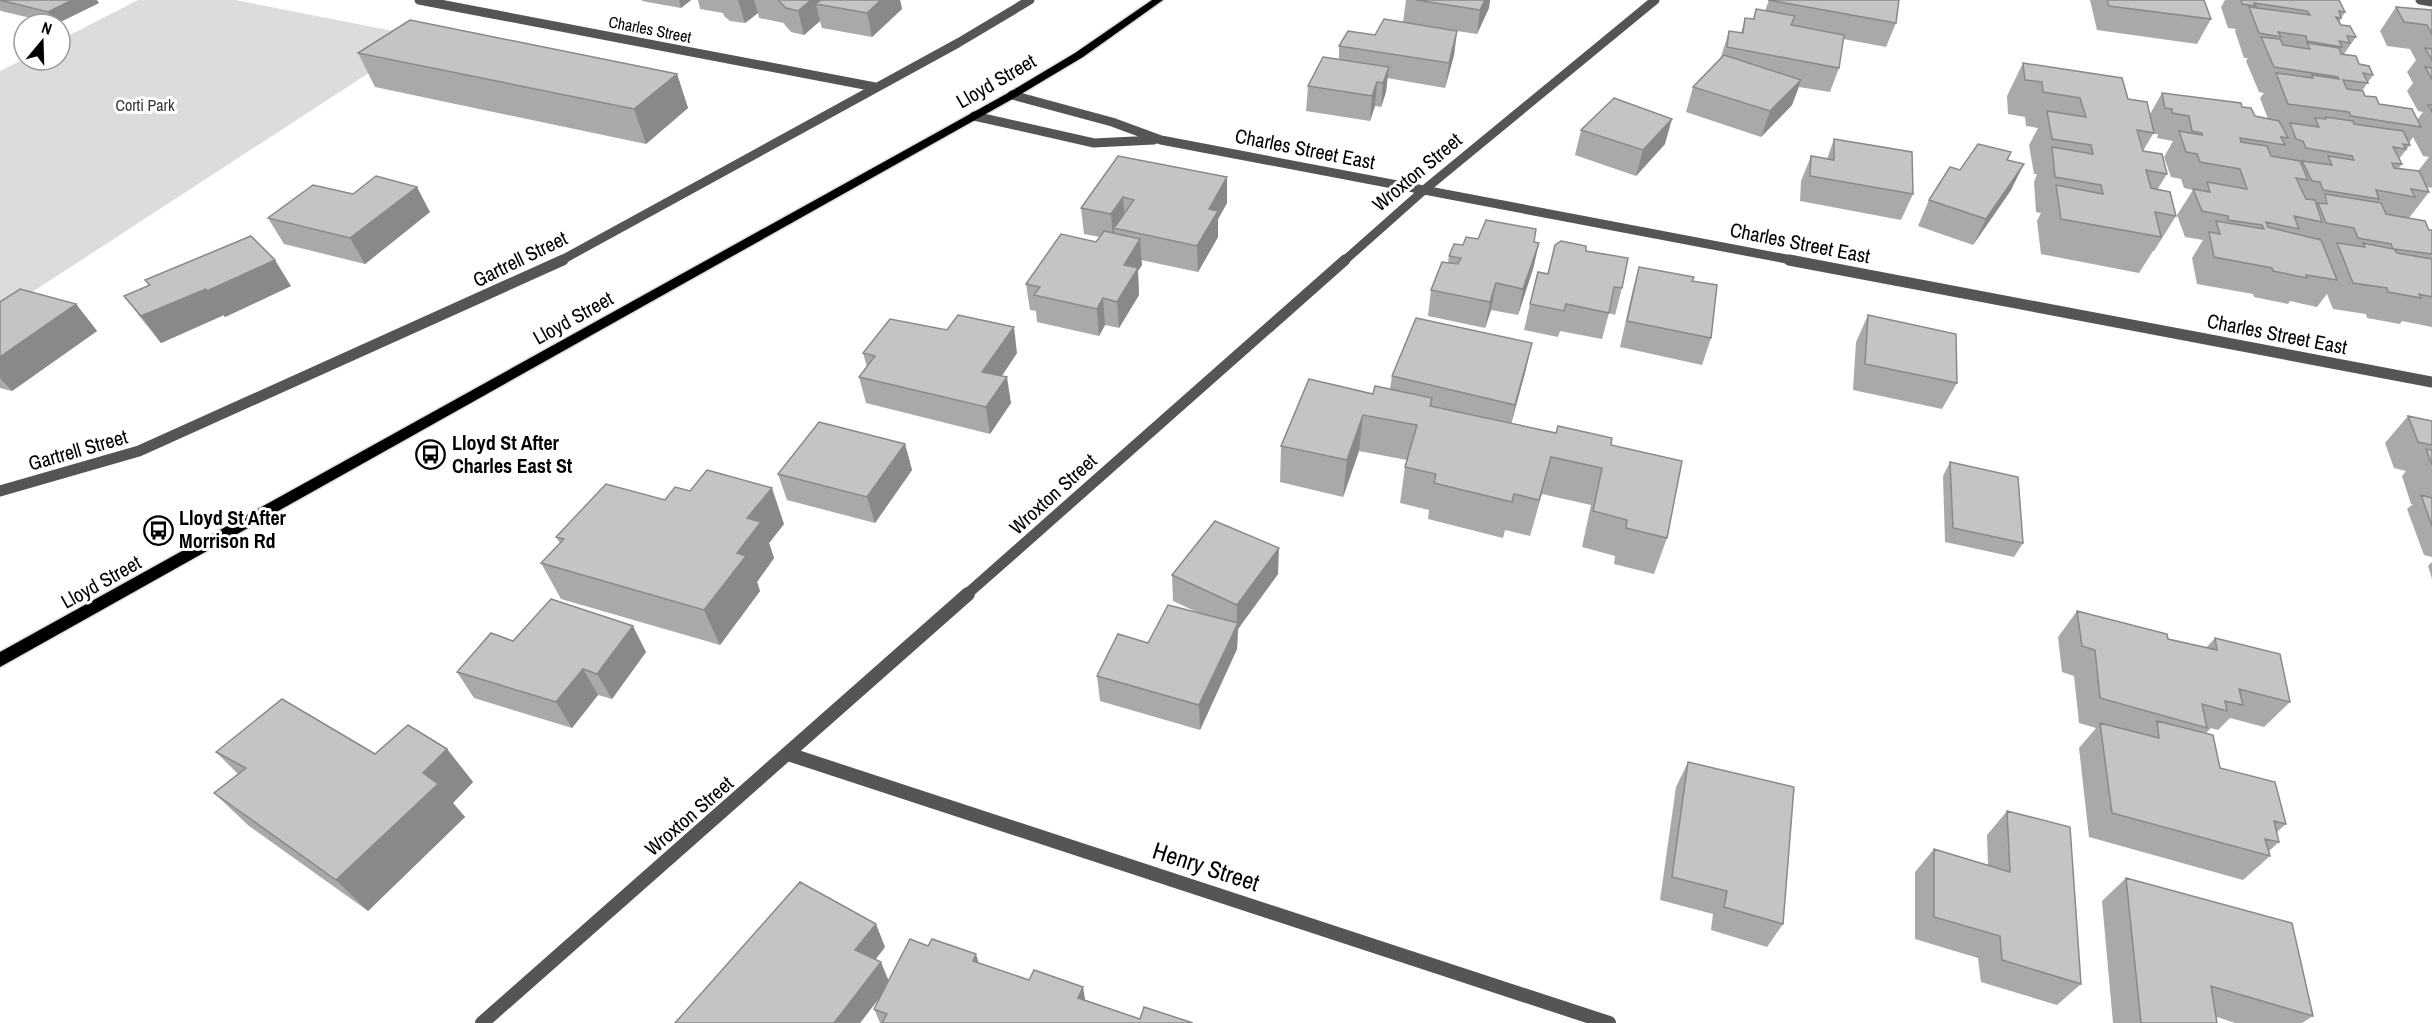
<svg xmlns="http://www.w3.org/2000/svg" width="2432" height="1023" font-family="'Archivo Narrow',sans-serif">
	<rect width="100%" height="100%" fill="#fff"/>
	<!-- green -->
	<path fill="#dcdcdc" d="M138,0H235L424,37L0,313V71L24,59L60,60V40Z"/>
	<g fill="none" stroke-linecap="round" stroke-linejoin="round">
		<defs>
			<path id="primary" d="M1152,0H1163L1083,57L1016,97L0,667V652L1008,93L1075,53Z"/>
		</defs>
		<!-- primary casing -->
		<use href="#primary" stroke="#dbdbdb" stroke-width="3"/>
		<!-- minor-far2 -->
		<path stroke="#555" stroke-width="9" d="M419,0L875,87
			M2420,0L2432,2
			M1012,95L1112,122L1161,140L1797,261
			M974,116L1094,143L1154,140
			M560,261L958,43L1030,0
			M1344,261L1424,190L1655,0"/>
		<!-- minor-far1 -->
		<path stroke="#555" stroke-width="11" d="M1789,260L2432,382
			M0,491L139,451L563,260
			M966,595L1345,260"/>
		<!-- minor -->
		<path stroke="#555" stroke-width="14" d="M788,754L1609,1023
			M482,1023L968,594"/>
		<!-- primary -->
		<use href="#primary" fill="#000" fill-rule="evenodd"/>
	</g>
	<!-- wall -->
	<path fill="#a9a9a9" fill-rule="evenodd" d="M0,0L99,3L56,24L1,11L0,10Z
		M642,0H691L681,8L642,1Z
		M698,0H900L902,9L872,37L822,28L820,21L804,35L791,32L785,25L784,23L759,18L758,13L745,23L730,21L724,16L723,13L700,9Z
		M1406,0H1490L1489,8L1477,34L1457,31L1454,55L1445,88L1387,78L1386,92L1381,107L1375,106L1370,121L1306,111L1308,86L1339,59V46L1375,35L1403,22Z
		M1769,0L1896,23L1886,47L1843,39L1839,68L1830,92L1799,87L1792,105L1761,137L1686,112L1693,87L1721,57L1729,31L1741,33L1745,18L1753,19L1756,9L1765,11Z
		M2090,0H2204L2211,19L2197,44L2097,30Z
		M2225,0H2339L2345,12L2339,22L2341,25L2356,37L2344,54L2359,64L2373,75L2362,91L2365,96L2379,104L2417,120L2423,112L2418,111L2407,91L2413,83L2407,72L2416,60L2410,49L2387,46L2380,31L2396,7L2432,10V188L2427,187L2429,192L2409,218L2429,230H2432V327L2402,321L2400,324L2367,318L2366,314L2333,309L2327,294L2317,307L2290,301L2288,304L2254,297L2253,294L2197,284L2192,258L2203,240L2185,237L2177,215L2193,190L2184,188L2181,179L2171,177L2164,157L2173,141L2157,138L2158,134H2153L2143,151L2167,174L2157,190L2176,216L2154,251H2153L2139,273L2041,254L2037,221L2041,213L2036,212L2034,182L2037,174H2034L2029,145L2038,128L2026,126L2025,117L2008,114L2007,96L2023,63L2128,99L2150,114L2162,93L2242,107L2255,116L2268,119L2260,98L2264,93L2259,92L2246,61L2248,58H2244L2235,31L2236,29L2228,28L2221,7ZM2413,137L2423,156L2429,157L2418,171L2399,168L2402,164L2399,159L2410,145L2409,143Z
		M358,53L677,74L688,108L646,144L375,87Z
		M1581,130L1665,144L1636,176L1575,155Z
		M1834,139L1913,194L1901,220L1800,201L1801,181L1811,156L1827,159Z
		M1118,156L1227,203L1218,219V237L1198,272L1141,260L1142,265L1138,271L1139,295L1119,328L1105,325L1099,336L1037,322L1036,311L1030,310L1026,284L1096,242L1100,237L1084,234L1081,208Z
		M2007,160L2011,190L1973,245L1918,226L1929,200L1960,170Z
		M430,212L365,264L284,244L268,218Z
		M1478,239L1539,243L1533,269L1518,315L1491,310L1485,328L1428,316L1431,290L1448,262L1449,256L1463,245Z
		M1586,251L1622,288L1615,315L1609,313L1602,339L1560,331L1558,337L1524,330L1530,304L1548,274Z
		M1639,267L1693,281L1711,338L1702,365L1620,347L1632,293Z
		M145,280L291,286L225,317L224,315L161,343L144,322L124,296L149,286Z
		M0,302L76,304L97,331L12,391L0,388Z
		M1868,315L1957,383L1942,409L1853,390L1856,342Z
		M863,353H1017L1002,376L1011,403L990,434L866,403L859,377L867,367Z
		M1526,369L1511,423L1611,445L1667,538L1654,574L1614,564L1615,556L1582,547L1591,505L1542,494L1530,536L1505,530L1503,538L1428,519L1429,510L1400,503L1405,467L1407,460L1359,451L1343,497L1280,482L1281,446L1373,394L1390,389L1392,376Z
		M2408,416L2432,421V557L2424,555L2407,509L2413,504H2411L2402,476L2406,471L2394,468L2385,443Z
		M905,444L912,470L875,523L787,500L778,474Z
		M1950,462L2023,543L2014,557L1945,542L1943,476Z
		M665,500L784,524L769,543L774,558L757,582L760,591L720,645L561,599L541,563L560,543L556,537Z
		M2432,562V579L2428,566Z
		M1278,574L1238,629L1237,649L1200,730L1100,701L1097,676L1148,643L1199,613L1173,601L1172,575Z
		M2077,611L2168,639L2206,648L2215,638L2290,702L2264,727L2230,718L2218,730L2211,728L2206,733L2220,768L2286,824L2277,832L2279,842L2269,851L2270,856L2243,880L2089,837L2079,748L2096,728L2079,723L2074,676L2062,672L2058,637Z
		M513,641L646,652L612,699L598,695L572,728L474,698L457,672Z
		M447,749L473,782L453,803L465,817L368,911L249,826L214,793L238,774L216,752L375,754Z
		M1688,762L1783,924L1767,947L1711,930L1713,914L1660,900L1676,787Z
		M2007,811L2081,984L2057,1005L1981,982L1978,958L1915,939V872L1934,849L1988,865L1987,835Z
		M2126,878L2313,1016L2302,1023H2235L2217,1017V1023H2113L2102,901Z
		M885,947L875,960L889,981L979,963L1140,1019L1193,1023H880L874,1009L880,997L860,1023H675Z"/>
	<!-- shaded-wall -->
	<path fill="#898989" d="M72,0H97L99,3L56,24L48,12Z
		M679,0H691L681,8Z
		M738,0H754L758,13L745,23Z
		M811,0H844L816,4L820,21L804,35L798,11Z
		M881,0H900L902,9L872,37L867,13Z
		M1485,0H1490L1489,8L1477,34L1480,10Z
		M1457,31L1454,55L1445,88L1449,63Z
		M1389,67L1386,92L1381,107L1383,83Z
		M677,74L688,108L646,144L634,109Z
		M1801,80L1792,105L1761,137L1770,111Z
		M1377,82L1375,106L1370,121L1372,96Z
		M1672,119L1665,144L1636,176L1643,150Z
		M2024,164L2011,190L1973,245L1986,219Z
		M1227,177V203L1218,219V237L1198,272L1197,246L1209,209Z
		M417,187L430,212L365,264L350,238Z
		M1123,197L1125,223L1114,228L1115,237L1113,240L1111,214Z
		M1140,239L1142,265L1138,271L1139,295L1119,328L1117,302L1124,265Z
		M1539,243L1533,269L1518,315L1523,289Z
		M275,260L291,286L225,317L207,291Z
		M1496,283L1491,310L1485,328L1490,302Z
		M206,289L224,315L161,343L141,316Z
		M1103,298L1105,325L1099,336L1097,309Z
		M76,304L97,331L12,391L0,378V357Z
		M1014,327L1017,353L986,399L982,372Z
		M1532,343L1526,369L1509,432L1515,405Z
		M1007,377L1011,403L990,434L986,407Z
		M1363,415L1359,451L1343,497L1347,460Z
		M905,444L912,470L875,523L867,497Z
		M772,488L784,524L769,543L774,558L757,582L760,591L720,645L704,610L737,553L747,518Z
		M1279,548L1278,574L1238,629L1237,649L1200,730L1199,705L1237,626V605Z
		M633,626L646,652L612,699L597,674Z
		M583,669L598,695L572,728L556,702Z
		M447,749L473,782L453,803L465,817L368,911L336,880L423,773Z
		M876,924L885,947L865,973L855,950Z
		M976,954L985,984L973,961Z
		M881,962L890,984L860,1023H834Z
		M1083,987L1088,1016L1078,998Z"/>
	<!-- building -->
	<path fill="#c4c4c4" stroke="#898989" stroke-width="1.5" d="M0,0H72L48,12Z
		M780,0H811L798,11L786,8L779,1Z
		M821,0H881L867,13L816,4Z
		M1416,0H1485L1480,10Z
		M1768,0H1899L1896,23Z
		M2107,0H2204L2211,19L2109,6Z
		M2241,0H2339L2345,12L2339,11L2341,18L2336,17L2341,25L2350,26L2356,37L2347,36L2350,43L2339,41L2342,47L2307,41L2306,36L2278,32L2281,37L2259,33L2249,7L2310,15L2307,11L2254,3L2256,6L2242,4Z
		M2396,7L2432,10V34L2427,25L2404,22Z
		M1756,9L1795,16L1791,25L1844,35L1839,68L1727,47L1729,31L1743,33L1745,18L1754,19Z
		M1384,19L1457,31L1449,63L1339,46L1348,31L1375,35Z
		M410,20L677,74L634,109L358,53Z
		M2261,37L2280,39L2283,45L2310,49L2307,43L2339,48L2341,54L2356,56L2359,64L2369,66L2373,75L2363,73L2368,83L2343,80L2347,89L2363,91L2365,96L2376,97L2379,104L2412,109L2421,127L2351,116L2349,112L2288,104L2276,73L2313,78L2312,75L2339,79L2338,77L2274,67Z
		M2425,48L2432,49V60Z
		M1724,55L1801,80L1770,111L1693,87Z
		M1323,57L1389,67L1383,83L1377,82L1372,96L1308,86Z
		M2023,63L2122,78L2128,99L2147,102L2154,133L2137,130L2143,151L2162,154L2167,174L2146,170L2151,188L2170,192L2176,216L2155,212L2161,237L2061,219L2056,185L2103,194L2101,185L2055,177L2052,147L2093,154L2091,145L2052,139L2047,111L2086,117L2080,98L2043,92L2042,82L2025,80Z
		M2425,67L2432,68V79Z
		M2162,93L2241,103L2242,107L2251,108L2255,116L2279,121L2288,138L2281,137L2285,145L2240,138L2241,142L2267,146L2271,156L2300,161L2308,180L2296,178L2306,199L2315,200L2322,222L2294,216L2299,229L2266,222L2268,227L2321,240L2337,280L2306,275L2307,278L2273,271L2272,268L2214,257L2209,232L2220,234L2216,221L2264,229L2262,225L2228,220V216L2202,211L2193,189L2210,192L2207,182L2247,189L2240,169L2200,162L2197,154L2186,152L2179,131L2202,135V133L2192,131L2189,116L2172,113V109L2165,108Z
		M1614,98L1672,119L1643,150L1581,130Z
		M2428,105H2432V112Z
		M2325,117L2353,121L2354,124L2403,131L2410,145L2403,144L2406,149L2393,147L2402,164L2392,163L2394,168L2419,171L2429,192L2411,189L2415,197L2376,190L2379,199L2323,190L2320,182L2312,181L2302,161L2332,165L2328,156L2354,160L2352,156L2306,148L2303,141L2296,139L2290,123L2319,127L2315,118L2326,119Z
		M1834,139L1912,152L1913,194L1810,176L1811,156L1834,160Z
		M1978,144L2011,152L2007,160L2024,164L1986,219L1929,200L1950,167L1960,170Z
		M1118,156L1227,177L1209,209L1218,211L1197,246L1114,228L1134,200L1123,197L1111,214L1081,208Z
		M376,176L417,187L350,238L268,218L313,185L353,194Z
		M2325,194L2381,203L2386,214L2425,221L2429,230H2432V254L2394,249L2397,253L2432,259V297L2419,294L2421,298L2388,292L2387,288L2353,283L2337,243L2365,247L2363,243L2393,249L2391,244L2358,238L2354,228L2326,223L2318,203L2327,204Z
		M1486,220L1536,229L1534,242L1539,243L1523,289L1496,283L1490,302L1431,290L1442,262L1458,264L1461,258L1449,256L1454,244L1463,245L1466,237L1478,239Z
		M1104,231L1140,239L1124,265L1138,268L1117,302L1103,298L1097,309L1034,295L1040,287L1026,284L1061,234L1096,242Z
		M251,236L275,260L207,291L206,289L141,316L124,296L150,285L145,280Z
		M1561,241L1586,246V251L1628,258L1622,288L1614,287L1609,313L1566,304L1564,311L1530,304L1538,272L1548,274L1555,245Z
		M1639,267L1694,277L1692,281L1717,285L1711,338L1627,321Z
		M20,289L76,304L0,357V302Z
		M958,315L1014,327L982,372L1007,377L986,407L859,377L875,356L863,353L890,319L947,330Z
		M1868,315L1956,334L1957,383L1865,364Z
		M1416,318L1532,343L1515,405L1392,376Z
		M1309,379L1373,394L1375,386L1432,398L1430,406L1556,433L1558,426L1612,438L1611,445L1682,461L1667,538L1626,528L1627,520L1593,511L1602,468L1551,457L1539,500L1514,494L1512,502L1434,483L1436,474L1405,467L1417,425L1363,415L1347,460L1281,446Z
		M2408,416L2432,421V445L2418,442Z
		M819,422L905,444L867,497L778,474Z
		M2426,449L2432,450V465Z
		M1950,462L2018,477L2023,543L1953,528Z
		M707,470L772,488L747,518L761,522L737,553L746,556L704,610L541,563L564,539L556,537L606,484L665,500L675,487L690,491Z
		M2421,495L2432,498V526Z
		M1215,521L1279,548L1237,605L1172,575Z
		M551,599L633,626L597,674L583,669L556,702L457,672L491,633L513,641Z
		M1168,605L1238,623L1199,705L1097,676L1118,634L1148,643Z
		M2077,611L2167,634L2168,639L2217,650L2215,638L2280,654L2290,702L2239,689L2243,705L2225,701L2227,711L2202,704L2207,728L2100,698L2095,650L2082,646Z
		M282,699L375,754L408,725L447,749L423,773L438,784L336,880L214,793L246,768L216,752Z
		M2157,721L2213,735L2220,768L2275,782L2286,824L2274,821L2279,842L2265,839L2270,856L2112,813L2100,723L2159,738Z
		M1688,762L1794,787L1783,924L1724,907L1727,891L1672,877Z
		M2007,811L2070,827L2081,984L2002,960L2000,936L1934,917V849L2010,872Z
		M2126,878L2292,923L2313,1016L2211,986L2217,1023H2141Z
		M800,882L876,924L855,950L881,962L834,1023H675Z
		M910,939L928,946L932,939L976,954L973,961L1029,980L1034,970L1083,987L1078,998L1140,1019L1144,1007L1193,1023H882L887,1014L874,1009Z"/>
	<!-- icons -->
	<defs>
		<symbol id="bus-ring" viewBox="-11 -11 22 22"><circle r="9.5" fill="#fff" stroke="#000" stroke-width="1.5"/><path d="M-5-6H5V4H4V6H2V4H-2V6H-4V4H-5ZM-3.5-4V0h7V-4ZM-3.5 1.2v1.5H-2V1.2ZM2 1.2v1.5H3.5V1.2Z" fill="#000"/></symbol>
	</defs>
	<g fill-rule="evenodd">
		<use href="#bus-ring" x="414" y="438" width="33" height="33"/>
		<use href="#bus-ring" x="142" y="514" width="33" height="33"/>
	</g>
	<g text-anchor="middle" stroke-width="6" stroke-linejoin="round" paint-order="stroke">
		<!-- far-street labels -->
		<g font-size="16" fill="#000" stroke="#fff">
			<text transform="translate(650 29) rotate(11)" y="6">Charles Street</text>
		</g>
		<!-- far-park labels -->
		<g font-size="16" fill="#333" stroke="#fff">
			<text x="145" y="111">Corti Park</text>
		</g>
		<!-- street labels -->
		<g font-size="20" fill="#000" stroke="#fff">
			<text transform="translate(996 81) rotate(-30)" y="7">Lloyd Street</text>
			<text transform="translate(1305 149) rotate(11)" y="7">Charles Street East</text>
			<text transform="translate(1417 172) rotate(-40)" y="7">Wroxton Street</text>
			<text transform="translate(1800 243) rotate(11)" y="7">Charles Street East</text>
			<text transform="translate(520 259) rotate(-26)" y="7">Gartrell Street</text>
			<text transform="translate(573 318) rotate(-29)" y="7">Lloyd Street</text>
			<text transform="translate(2277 334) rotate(11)" y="7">Charles Street East</text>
			<text transform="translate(78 450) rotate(-16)" y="7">Gartrell Street</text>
			<text transform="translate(1053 494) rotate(-42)" y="7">Wroxton Street</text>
			<text transform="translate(101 582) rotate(-29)" y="7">Lloyd Street</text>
			<text transform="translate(689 816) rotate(-41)" y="7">Wroxton Street</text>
		</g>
		<!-- poi labels -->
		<g font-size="20" font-weight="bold" fill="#000" stroke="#fff" text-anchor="start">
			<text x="452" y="450">Lloyd St After<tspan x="452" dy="23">Charles East St</tspan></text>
			<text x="179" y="525">Lloyd St After<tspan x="179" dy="23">Morrison Rd</tspan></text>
		</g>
		<!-- near-street labels -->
		<g font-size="24" fill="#000" stroke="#fff">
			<text transform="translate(1206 867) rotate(18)" y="8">Henry Street</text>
		</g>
	</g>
	<!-- north arrow -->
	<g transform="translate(42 42) rotate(19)"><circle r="28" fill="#ffffff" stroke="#999999" stroke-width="1.5"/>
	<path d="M0-4.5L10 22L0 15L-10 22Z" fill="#000000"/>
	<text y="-9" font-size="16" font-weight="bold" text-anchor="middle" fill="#000000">N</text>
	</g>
</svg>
